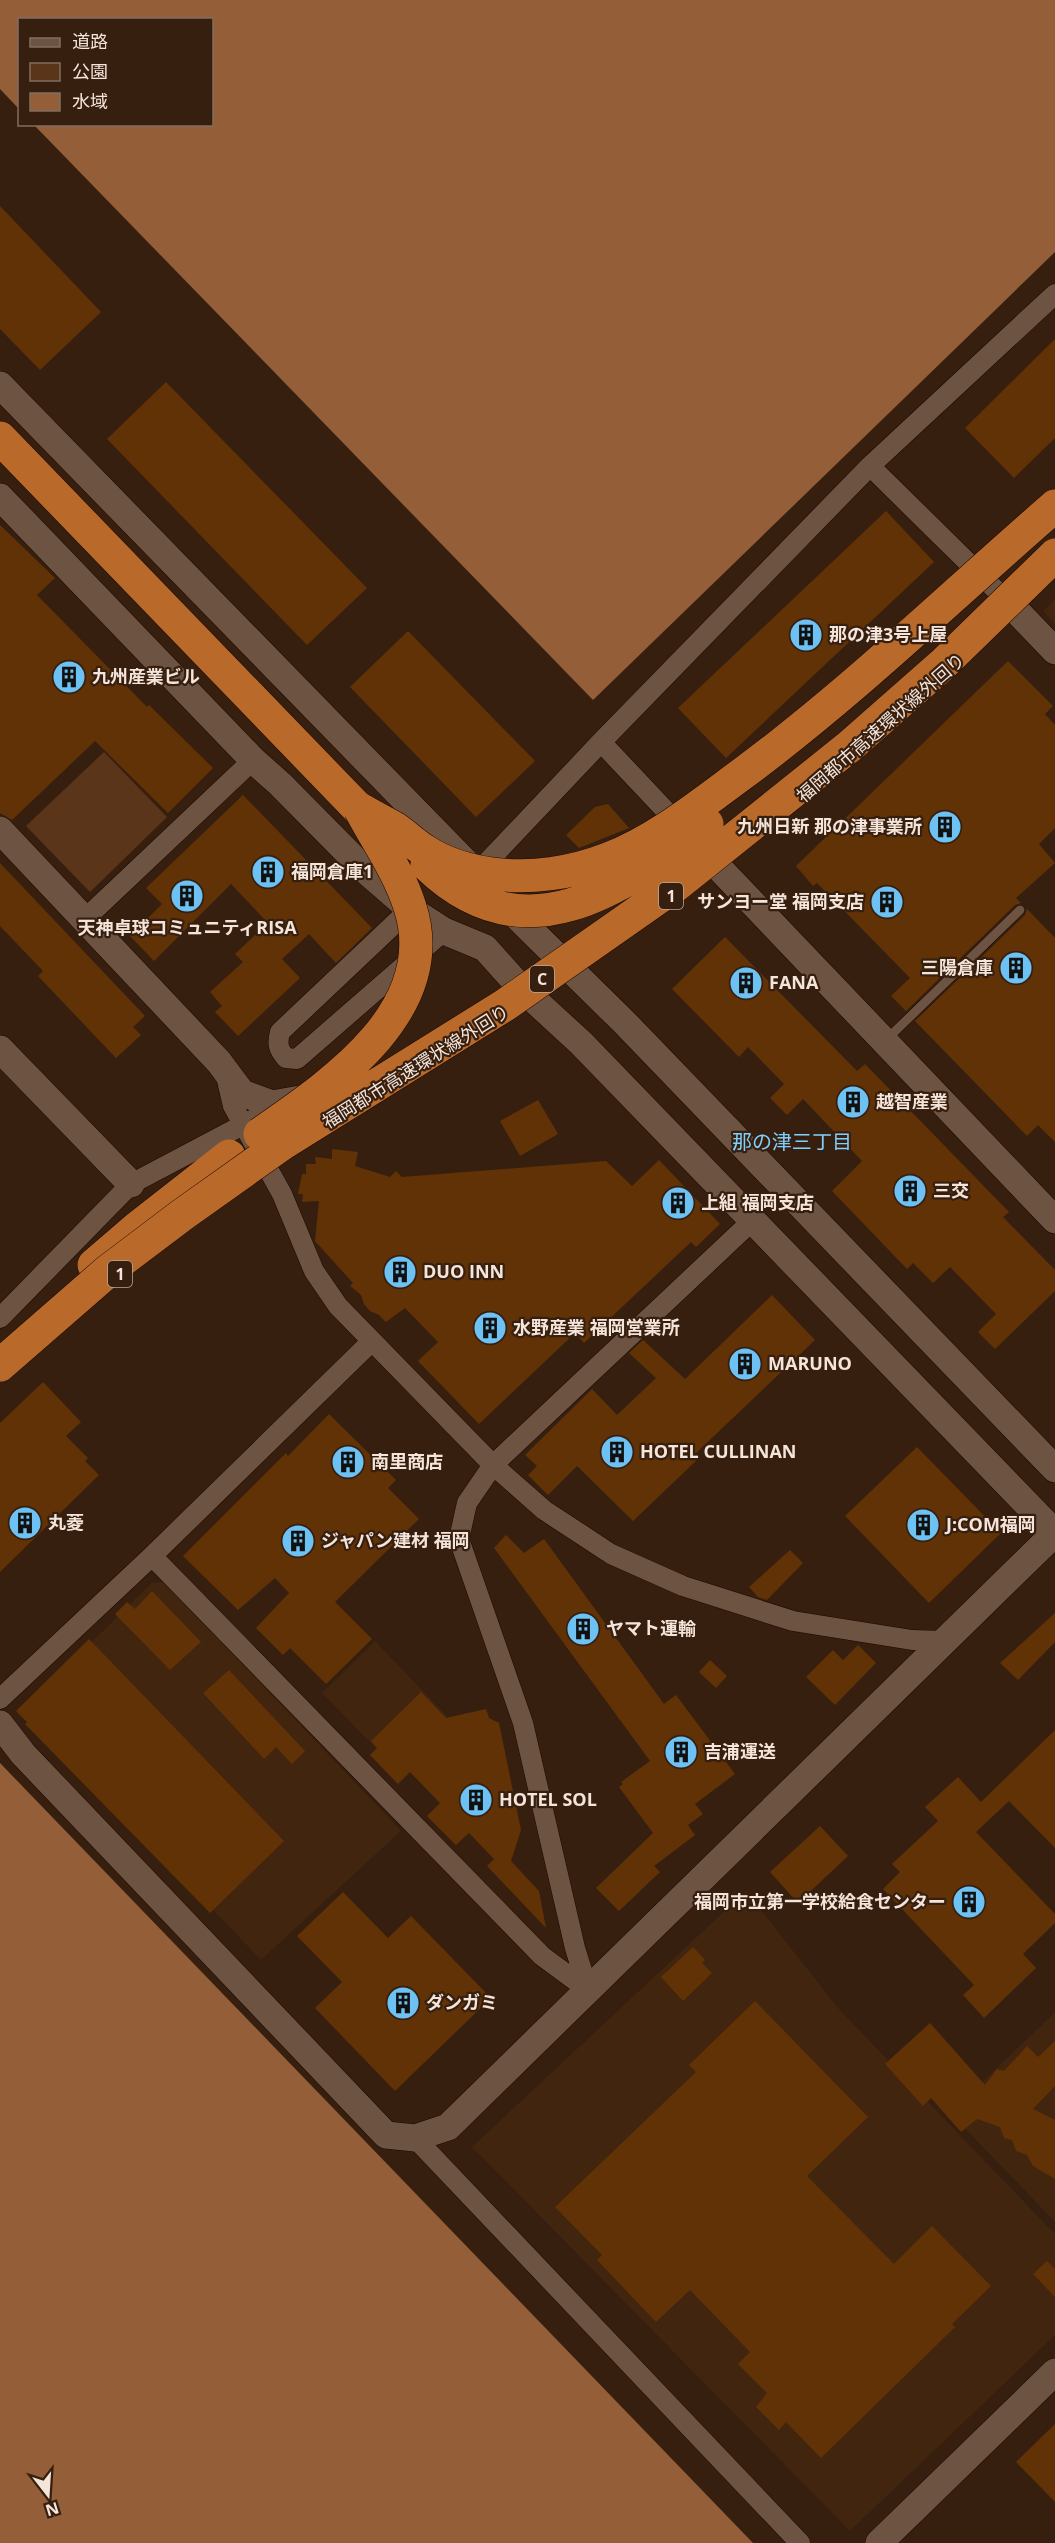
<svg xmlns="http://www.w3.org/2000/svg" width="1055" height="2543" font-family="'Open Sans','Noto Sans JP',sans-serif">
	<rect width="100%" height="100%" fill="#361f0f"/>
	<!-- built -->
	<path fill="#41250f" d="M1055,599V624L1043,611Z
		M165,1582L401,1831L261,1960L22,1710L152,1583Z
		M375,1641L447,1716L394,1767L322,1693Z
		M746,1891L838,2008L1055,2234V2335L850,2531L472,2147Z
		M1055,2012V2222L950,2113Z"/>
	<!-- green -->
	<path fill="#5a351a" d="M104,752L167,817L90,892L26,826Z"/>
	<!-- water -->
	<path fill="#935e38" d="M0,0H1055V252L593,700L34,125L212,124V20H20L19,109L0,89Z
		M0,1763L753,2543H0Z"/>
	<!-- building -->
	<path fill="#623207" d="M0,206L101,312L40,370L0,329Z
		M1055,339V438L1014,478L965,428Z
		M166,382L367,588L307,645L107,439Z
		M886,511L934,562L726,758L678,708Z
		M0,525L55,578L37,595L147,707L149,705L213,768L168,813L95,741L12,820L0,813Z
		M408,631L535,761L476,817L350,687Z
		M1008,661L1053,706L1045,714L1055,725V828L1039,844L1055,863L1016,898L1021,903L1015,905L906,1011L891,996L910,978L817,883L813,886L796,866Z
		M243,795L372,928L336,963L309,934L282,959L300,978L238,1036L215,1012L222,1006L210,992L243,962L235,954L268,923L231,884L154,961L130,936L162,904L146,888Z
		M608,804L629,828L579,848L566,835L595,807Z
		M0,863L145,1016L133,1027L141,1035L116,1058L38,976L43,971L0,926Z
		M1027,909L1055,938V1142L1038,1125L1027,1136L915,1021L1025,915Z
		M725,937L857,1071L865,1064L1009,1212L1003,1217L1055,1270V1291L995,1349L978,1332L996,1314L950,1267L933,1283L913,1263L907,1269L832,1191L862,1161L803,1099L787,1115L770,1098L784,1084L748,1047L739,1057L672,989Z
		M538,1100L558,1134L520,1156L500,1121Z
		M332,1149L358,1152L355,1166L390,1177L396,1171L402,1177L606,1161L632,1186L659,1160L720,1224L696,1247L691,1242L584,1343L575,1333L479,1424L418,1361L438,1342L405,1308L386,1322L379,1315L370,1311L364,1304L361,1295L350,1286L353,1283L315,1241L319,1201L302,1202L303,1194H298L302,1174H306V1164H316L315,1157L332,1159Z
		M772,1295L815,1340L694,1455L698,1459L633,1521L577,1466L548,1495L528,1475L537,1466L525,1455L592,1389L617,1415L656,1378L629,1353L643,1340L685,1379Z
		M43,1382L81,1422L66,1436L88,1458L85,1461L99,1475L0,1572V1423Z
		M329,1414L396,1480L388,1488L419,1519L335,1602L372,1639L326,1684L290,1648L283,1655L256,1628L289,1593L275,1578L238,1610L183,1556L286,1453L288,1456Z
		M917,1447L1001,1533L929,1603L845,1516Z
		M506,1535L524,1553L544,1539L664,1704L676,1695L735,1774L695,1804L703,1814L688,1825L695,1835L654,1866L660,1872L619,1911L596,1888L653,1833L619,1787L623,1784L621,1782L650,1761L494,1548Z
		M790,1550L803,1563L767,1600L758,1597L749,1587Z
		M152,1591L201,1642L170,1670L115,1614L127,1602L135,1609Z
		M1055,1613V1642L1018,1680L1000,1663Z
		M89,1639L284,1841L210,1913L25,1724L27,1722L16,1711Z
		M858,1645L876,1663L835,1705L806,1677L833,1650L843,1660Z
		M710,1660L727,1676L716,1688L699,1672Z
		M229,1670L305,1751L292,1764L276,1747L264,1759L203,1693Z
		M421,1692L446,1718L486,1709L489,1718L499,1723L521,1830L511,1861L539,1891L546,1928L487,1866L494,1859L469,1833L456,1845L427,1816L440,1803L410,1772L398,1784L370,1755L377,1748L371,1741Z
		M1055,1730V1848L1009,1801L976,1832L1055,1914V1923L1023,1954L1036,1968L984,2018L963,1995L974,1985L883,1889L900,1872L892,1864L938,1821L925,1807L958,1777L981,1802Z
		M820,1826L848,1856L798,1903L770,1872Z
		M343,1892L388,1938L411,1916L491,1998L395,2091L315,2008L342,1982L297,1936Z
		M693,1947L705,1960L702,1963L712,1973L683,2001L661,1977Z
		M755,2001L868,2117L807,2176L894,2264L932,2226L991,2286L952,2324L955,2327L821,2458L786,2422L779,2430L756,2407L767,2393L738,2364L750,2352L690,2290L656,2322L597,2260L602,2255L555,2207L696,2072L689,2065Z
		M930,2023L985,2085L997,2069L1004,2071L1027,2046L1038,2057L1055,2041V2086L1033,2109L1055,2120V2179L1033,2166L1027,2155L1016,2151L1012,2140L1004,2138L1000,2127L977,2119L961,2132L931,2098L923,2106L885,2064Z
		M1047,2261L1055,2269V2297L1033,2274Z
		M1055,2424V2502L1016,2462Z"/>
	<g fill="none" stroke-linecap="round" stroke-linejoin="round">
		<defs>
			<path id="lane" d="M886,1040L1020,910"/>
			<path id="street" d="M870,466L1007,601
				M601,742L682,828
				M476,874L601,742L870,466L1055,294
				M410,909L280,1032C277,1044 278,1049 286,1058L297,1059L444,931
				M86,918L253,760
				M226,1076L233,1106L282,1194L314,1271L338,1306L493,1465L544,1510L611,1554L683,1586L793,1621L912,1640L944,1641
				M0,1318L131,1184L254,1119
				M152,1556L542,1956L588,1990L575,1948L523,1723L459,1539L467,1503L493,1465L752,1221
				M0,1699L152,1556L371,1342
				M415,2138L800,2543"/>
			<path id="secondary" d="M0,385L475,872
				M0,497L253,760L280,784L365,870L410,909L444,931L485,948L520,987L581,1043L1055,1533
				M1007,601L1055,651
				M0,830L219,1062L242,1093L272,1104L312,1097
				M721,870L1055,1220
				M500,900L623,1021L1055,1469
				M0,1049L131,1184
				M0,1724L23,1754L386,2135L415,2138L448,2127L1055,1533
				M879,2543L1055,2372"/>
			<path id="highway" d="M0,438L375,826
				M94,1265L137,1228L229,1156"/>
		</defs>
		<!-- lane casing -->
		<use href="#lane" stroke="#1c0800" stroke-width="10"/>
		<!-- street casing -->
		<use href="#street" stroke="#1c0800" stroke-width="21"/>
		<!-- secondary casing -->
		<use href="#secondary" stroke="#1c0800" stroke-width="28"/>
		<!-- highway casing -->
		<use href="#highway" stroke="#1c0800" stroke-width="34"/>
		<!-- lane -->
		<use href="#lane" stroke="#6d5341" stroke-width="9"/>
		<!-- street -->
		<use href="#street" stroke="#6d5341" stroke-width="20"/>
		<!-- secondary -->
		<use href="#secondary" stroke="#6d5341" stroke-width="27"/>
		<!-- highway -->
		<use href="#highway" stroke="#b96a2b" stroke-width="33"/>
		<defs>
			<path id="highway-bridge" d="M360,809C372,816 384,822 396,829C406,836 414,844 425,851C445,864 469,871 493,874C531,879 572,873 608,859C657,840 700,805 742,774C853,692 951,596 1055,506
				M427,865C524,959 621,890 707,824
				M260,1134C332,1084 443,1010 410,907C399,872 377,841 360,809
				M0,1365L108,1271L182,1215L282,1144L505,1005L675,886L850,746L942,665L1055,555"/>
		</defs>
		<!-- highway-bridge casing -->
		<use href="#highway-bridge" stroke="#1c0800" stroke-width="34" stroke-linecap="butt"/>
		<!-- highway-bridge -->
		<use href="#highway-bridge" stroke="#b96a2b" stroke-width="33"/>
	</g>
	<!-- icons -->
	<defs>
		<symbol id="building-disc" viewBox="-11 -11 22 22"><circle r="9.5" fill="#6dc2f3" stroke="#361f0f"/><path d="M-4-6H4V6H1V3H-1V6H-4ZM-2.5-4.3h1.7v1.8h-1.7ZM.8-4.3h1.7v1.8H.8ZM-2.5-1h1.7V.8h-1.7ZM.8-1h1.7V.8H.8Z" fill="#111"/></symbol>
	</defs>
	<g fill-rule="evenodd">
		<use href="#building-disc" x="787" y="616" width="38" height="38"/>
		<use href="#building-disc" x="50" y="658" width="38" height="38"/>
		<use href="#building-disc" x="926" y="808" width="38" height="38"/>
		<use href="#building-disc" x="249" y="853" width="38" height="38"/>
		<use href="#building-disc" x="168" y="877" width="38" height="38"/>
		<use href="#building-disc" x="868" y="883" width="38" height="38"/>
		<use href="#building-disc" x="997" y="949" width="38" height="38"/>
		<use href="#building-disc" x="727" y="964" width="38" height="38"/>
		<use href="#building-disc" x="834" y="1083" width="38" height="38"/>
		<use href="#building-disc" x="891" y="1172" width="38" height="38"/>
		<use href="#building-disc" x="659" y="1184" width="38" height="38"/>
		<use href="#building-disc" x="381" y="1253" width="38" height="38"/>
		<use href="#building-disc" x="471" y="1309" width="38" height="38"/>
		<use href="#building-disc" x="726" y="1345" width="38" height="38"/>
		<use href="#building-disc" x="598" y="1433" width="38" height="38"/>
		<use href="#building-disc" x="329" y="1443" width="38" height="38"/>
		<use href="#building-disc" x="6" y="1504" width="38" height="38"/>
		<use href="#building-disc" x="904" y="1506" width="38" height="38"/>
		<use href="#building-disc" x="279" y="1522" width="38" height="38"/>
		<use href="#building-disc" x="564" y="1610" width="38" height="38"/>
		<use href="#building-disc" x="662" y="1733" width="38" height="38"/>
		<use href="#building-disc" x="457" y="1781" width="38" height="38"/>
		<use href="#building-disc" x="950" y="1883" width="38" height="38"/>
		<use href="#building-disc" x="384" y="1984" width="38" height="38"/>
	</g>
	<g text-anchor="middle" stroke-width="4.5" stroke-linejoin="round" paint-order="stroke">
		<!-- shield labels -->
		<g fill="#361f0f" stroke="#bba99d" stroke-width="1.5">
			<rect x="659" y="883" width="24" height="26" rx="4.5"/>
			<rect x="530" y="966" width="24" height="26" rx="4.5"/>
			<rect x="108" y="1261" width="24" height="26" rx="4.5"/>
		</g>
		<g font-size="16" font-weight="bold" fill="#f4e4da">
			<text x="671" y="902">1</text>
			<text x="542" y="985">C</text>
			<text x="120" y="1280">1</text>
		</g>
		<!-- poi labels -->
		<g font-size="18" font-weight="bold" fill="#f4e4da" stroke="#361f0f" text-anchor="start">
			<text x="829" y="641">那の津3号上屋</text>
			<text x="92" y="683">九州産業ビル</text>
			<text x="922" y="833" text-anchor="end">九州日新 那の津事業所</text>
			<text x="291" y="878">福岡倉庫1</text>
			<text x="864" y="908" text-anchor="end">サンヨー堂 福岡支店</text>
			<text x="187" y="934" text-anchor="middle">天神卓球コミュニティRISA</text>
			<text x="993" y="974" text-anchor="end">三陽倉庫</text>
			<text x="769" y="989">FANA</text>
			<text x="876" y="1108">越智産業</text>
			<text x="933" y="1197">三交</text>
			<text x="701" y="1209">上組 福岡支店</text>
			<text x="423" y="1278">DUO INN</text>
			<text x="513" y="1334">水野産業 福岡営業所</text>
			<text x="768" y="1370">MARUNO</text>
			<text x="640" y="1458">HOTEL CULLINAN</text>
			<text x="371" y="1468">南里商店</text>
			<text x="48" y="1529">丸菱</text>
			<text x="946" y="1531">J:COM福岡</text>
			<text x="321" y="1547">ジャパン建材 福岡</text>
			<text x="606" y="1635">ヤマト運輸</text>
			<text x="704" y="1758">吉浦運送</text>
			<text x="499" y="1806">HOTEL SOL</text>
			<text x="946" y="1908" text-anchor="end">福岡市立第一学校給食センター</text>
			<text x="426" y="2009">ダンガミ</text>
		</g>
		<!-- street labels -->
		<g font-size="18" fill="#f4e4da" stroke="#361f0f">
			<text transform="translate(881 728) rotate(-41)" y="6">福岡都市高速環状線外回り</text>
			<text transform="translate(416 1067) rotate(-32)" y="6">福岡都市高速環状線外回り</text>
		</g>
		<!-- neighbourhood labels -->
		<g font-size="20" fill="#81cffc" stroke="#361f0f">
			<text x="792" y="1149">那の津三丁目</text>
		</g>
	</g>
	<!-- legend -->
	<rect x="18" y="18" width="195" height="108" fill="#361f0f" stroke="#826e60" stroke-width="1.5"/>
	<rect x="30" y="38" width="30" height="9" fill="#6d5341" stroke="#826e60" stroke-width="1.5"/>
	<text x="72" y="48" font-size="18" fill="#f4e4da">道路</text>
	<rect x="30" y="63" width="30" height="18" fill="#5a351a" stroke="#826e60" stroke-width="1.5"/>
	<text x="72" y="78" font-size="18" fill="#f4e4da">公園</text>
	<rect x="30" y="93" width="30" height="18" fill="#935e38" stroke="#826e60" stroke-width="1.5"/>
	<text x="72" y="108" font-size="18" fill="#f4e4da">水域</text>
	<!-- north arrow -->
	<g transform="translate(48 2495) rotate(163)" stroke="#361f0f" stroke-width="4.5" paint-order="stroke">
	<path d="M0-4.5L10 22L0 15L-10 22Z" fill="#f4e4da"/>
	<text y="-9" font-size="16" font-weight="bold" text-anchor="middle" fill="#f4e4da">N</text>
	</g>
</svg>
